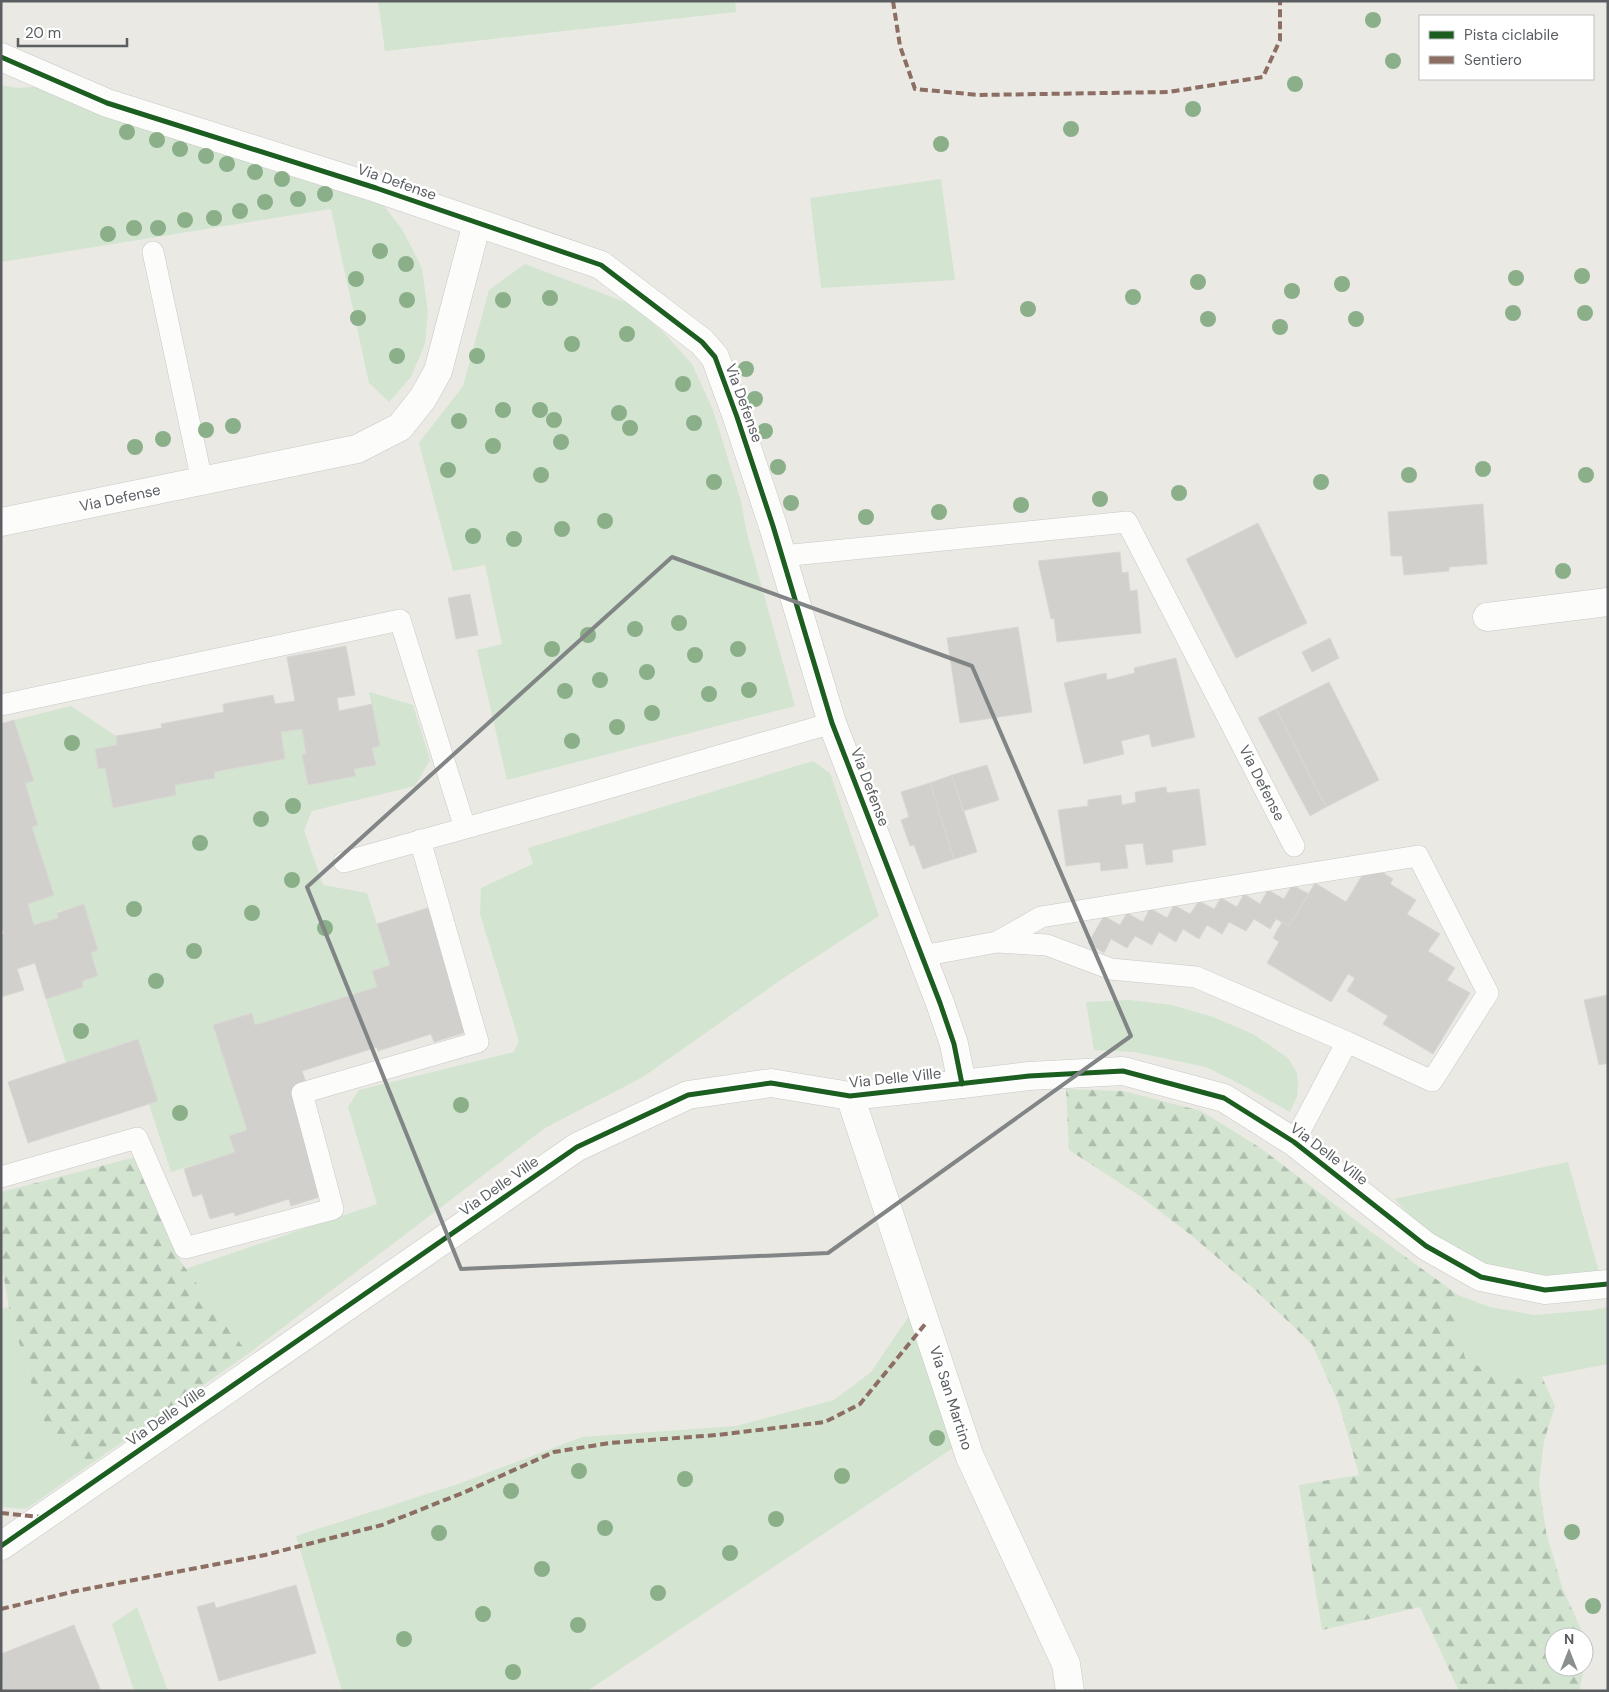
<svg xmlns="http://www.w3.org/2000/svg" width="1609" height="1692" font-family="'DM Sans',sans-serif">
	<defs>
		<pattern id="forest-firs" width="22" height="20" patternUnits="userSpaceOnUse" patternTransform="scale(1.25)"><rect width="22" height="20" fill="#d3e5d1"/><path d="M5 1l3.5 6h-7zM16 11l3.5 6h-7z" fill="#aebdad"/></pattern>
	</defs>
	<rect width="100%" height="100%" fill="#eae9e4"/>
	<!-- green -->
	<path fill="#d3e5d1" d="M378,1H735L736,12L385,51Z
		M1,85L17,88L44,86L377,202L384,206L402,229L422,268L428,312L425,344L411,377L389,402L369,383L331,209L1,262Z
		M941,179L955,280L821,288L810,198Z
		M525,264L633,305L665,334L692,364L713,410L741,501L747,534L795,706L507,780L477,650L502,644L485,565L453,571L419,443L463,386L489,290Z
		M369,692L413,705L430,760L415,786L312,811L304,830L323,885L367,893L390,965L372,971L377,987L255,1025L252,1014L213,1025L247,1130L229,1136L235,1152L171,1172L149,1104L158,1101L138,1039L66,1063L46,999L83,987L82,981L98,976L91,953L98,950L84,904L57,912L58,918L34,925L28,904L54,895L32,827L38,824L25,783L34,781L14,720L71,706L116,736L117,745L95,750L98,769L105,768L113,808L176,795L175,785L215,778L214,772L285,759L281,732L302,729L306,754L302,755L308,785L356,776L354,769L375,765L372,748L380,746Z
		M813,761L830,773L879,916L785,977L643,1077L545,1128L248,1354L185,1269L377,1204L348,1107L359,1090L514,1052L519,1041L480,914L481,888L533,864L528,848Z
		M1129,1000L1172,1005L1213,1017L1253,1034L1288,1058L1297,1073L1298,1085L1297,1096L1290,1112L1242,1085L1206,1067L1134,1052L1094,1050L1086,1002Z
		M1568,1162L1599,1272C1547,1282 1487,1272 1442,1243C1427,1233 1407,1212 1394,1199Z
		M1458,1295L1490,1307L1534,1315L1593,1310L1608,1307V1364L1526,1380L1488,1372L1465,1358L1458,1329Z
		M9,1307L28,1374L46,1426L85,1468L26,1509L1,1507V1309Z
		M911,1313L953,1448L587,1691H342L296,1536L461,1483L582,1437L736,1426L834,1400L871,1372Z
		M137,1607L168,1691H134L112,1624Z"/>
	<!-- forest -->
	<path fill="url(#forest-firs)" fill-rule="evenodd" d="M1066,1089L1123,1091L1201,1111L1259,1147L1367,1229L1458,1295V1329L1465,1358L1488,1372L1526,1380L1542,1377L1555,1406L1544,1441L1539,1483L1546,1532L1562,1587L1589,1647L1579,1691H1459L1420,1607L1322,1630L1299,1485L1359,1475L1339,1404L1312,1344L1253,1288L1192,1236L1140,1196L1069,1150ZM1554,1637H1584V1667H1554Z
		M140,1156L178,1258L248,1354L85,1468L46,1426L28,1374L9,1307L1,1262V1192Z"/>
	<!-- building -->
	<path fill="#d1d0cd" stroke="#d9d7d4" d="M1483,504L1487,564L1449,567V571L1404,575L1402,556H1391L1388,512Z
		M1258,523L1307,623L1236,658L1186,559Z
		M1120,552L1122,573L1128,572L1130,591L1137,590L1141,633L1057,642L1054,618L1051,619L1038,561Z
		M470,594L478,635L456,639L448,598Z
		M1018,627L1032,712L960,723L947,638Z
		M1330,638L1339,658L1312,672L1302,652Z
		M346,646L355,695L337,698L339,711L372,704L380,746L372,748L376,765L354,769L356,776L308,785L302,755L306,754L302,729L281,732L285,759L214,772L215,778L175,785L176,795L113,808L105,768L98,769L95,749L117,745L116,736L162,728L161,724L224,712L223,704L273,695L275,704L295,701L287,657Z
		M1176,658L1195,737L1152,747L1149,734L1121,741L1124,754L1084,764L1064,683L1106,673L1107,680L1135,673L1134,668Z
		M1329,682L1379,780L1326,807L1276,709Z
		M1276,709L1326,807L1310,816L1258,718Z
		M14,720L34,781L25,783L38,825L32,827L54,895L28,904L34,925L58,918L57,913L84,904L98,950L91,953L98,976L82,981L83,987L46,999L35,963L17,969L24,990L1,997V935L4,934L1,925V724Z
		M987,765L999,800L963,811L952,775Z
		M952,775L977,852L954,859L930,783Z
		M930,783L954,859L923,869L914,845L910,846L901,820L909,817L901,792Z
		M1166,787L1167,793L1199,789L1206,845L1172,850L1173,862L1146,865L1143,843L1125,845L1128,868L1101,871L1100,862L1066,866L1058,810L1088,806V800L1121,795L1122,805L1136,802L1135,792Z
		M1369,864L1393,879L1390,884L1416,900L1407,914L1440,934L1428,951L1455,968L1447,980L1470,993L1433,1054L1383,1024L1388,1016L1347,991L1355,978L1348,974L1331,1002L1267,963L1279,942L1273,938L1282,922L1289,926L1315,883L1346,902Z
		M1292,885L1309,894L1289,926L1276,919L1270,929L1254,919L1246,931L1229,922L1222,934L1207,925L1199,939L1183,929L1176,942L1159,932L1152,945L1135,936L1127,948L1111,939L1104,953L1088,943L1104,916L1120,925L1127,913L1143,922L1150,908L1167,918L1174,905L1190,914L1199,901L1214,909L1221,898L1237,907L1244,894L1260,904L1268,890L1284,899Z
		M431,907L470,1031L434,1042L431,1034L378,1051L377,1047L302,1071L307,1085L326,1195L291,1206L289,1199L235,1216L234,1212L210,1219L202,1194L193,1197L184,1169L235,1152L229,1136L247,1130L213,1025L252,1013L255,1025L377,987L372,971L390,965L377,924Z
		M1608,995V1063L1599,1065L1584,1000Z
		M138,1039L158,1101L28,1143L8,1082Z
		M296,1585L316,1653L219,1681L197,1607L214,1602L216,1608Z
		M74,1625L101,1691H3L1,1654Z"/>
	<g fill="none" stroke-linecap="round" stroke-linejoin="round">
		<defs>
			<path id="service" d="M153,252L202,481
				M782,556L1127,522L1294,846
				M1,705L400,620L465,828
				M344,862L591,793L832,723
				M997,942L1041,917L1418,856L1488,993L1432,1081L1347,1042
				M922,956L997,942L1047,945L1111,969L1196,977L1347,1042L1294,1142
				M1,1177L137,1138L185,1248L333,1209L302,1093L478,1042L420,840"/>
			<path id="minor" d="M1,522L357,449L400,427L423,398L438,371L477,223
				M1487,617L1608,602
				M962,1084L1029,1076L1123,1071L1224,1098L1294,1142L1426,1246L1481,1277L1545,1290L1608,1284
				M1,1546L577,1147L688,1095L771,1083L850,1096"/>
			<path id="tertiary" d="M1,57L107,103L376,188L601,265L702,342L715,357L737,417L773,526L832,723L940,1003L954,1044L962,1084L850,1096L970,1457L1066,1664L1070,1691"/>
		</defs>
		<!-- service casing -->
		<use href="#service" stroke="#c7c7c6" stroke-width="22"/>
		<!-- minor casing -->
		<use href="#minor" stroke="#c7c7c6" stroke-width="29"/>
		<!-- tertiary casing -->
		<use href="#tertiary" stroke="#c7c7c6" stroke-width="29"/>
		<!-- service -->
		<use href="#service" stroke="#fcfcfb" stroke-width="21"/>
		<!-- minor -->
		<use href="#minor" stroke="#fcfcfb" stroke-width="28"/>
		<!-- tertiary -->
		<use href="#tertiary" stroke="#fcfcfb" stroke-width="28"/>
		<!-- quiet -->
		<path stroke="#8d6e63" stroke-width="4" stroke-dasharray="8 4" stroke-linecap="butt" d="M893,1L900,46L915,89L979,95L1169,92L1263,77L1280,40V1
			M1,1513L41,1517
			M1,1609L76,1591L265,1555L382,1525L465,1492L554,1452L610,1443L717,1435L825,1422L860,1404L926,1323"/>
		<defs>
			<path id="cycleway" d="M1,57L107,103L376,188L601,265L702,342L715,357L737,417L773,526L832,723L940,1003L954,1044L962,1084
				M1,1546L577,1147L688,1095L771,1083L850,1096L1029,1076L1123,1071L1224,1098L1294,1142L1426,1246L1481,1277L1545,1290L1608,1284"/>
		</defs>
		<!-- cycleway casing -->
		<use href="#cycleway" stroke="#fff" stroke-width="8"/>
		<!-- cycleway -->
		<use href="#cycleway" stroke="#1b5e20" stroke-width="5"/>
	</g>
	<!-- trees -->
	<g fill="#8aaf89">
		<circle cx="1373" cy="20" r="8"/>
		<circle cx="1393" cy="61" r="8"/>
		<circle cx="1295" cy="84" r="8"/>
		<circle cx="1193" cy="109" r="8"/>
		<circle cx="1071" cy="129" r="8"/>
		<circle cx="127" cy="132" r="8"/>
		<circle cx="157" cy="140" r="8"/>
		<circle cx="941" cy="144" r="8"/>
		<circle cx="180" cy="149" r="8"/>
		<circle cx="206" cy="156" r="8"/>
		<circle cx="227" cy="164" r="8"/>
		<circle cx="255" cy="172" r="8"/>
		<circle cx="282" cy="179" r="8"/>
		<circle cx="325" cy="194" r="8"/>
		<circle cx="298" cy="199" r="8"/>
		<circle cx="265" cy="202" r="8"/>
		<circle cx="240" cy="211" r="8"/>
		<circle cx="214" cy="218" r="8"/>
		<circle cx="185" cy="220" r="8"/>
		<circle cx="134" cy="228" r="8"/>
		<circle cx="158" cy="228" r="8"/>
		<circle cx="108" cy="234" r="8"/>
		<circle cx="380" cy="251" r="8"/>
		<circle cx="406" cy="264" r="8"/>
		<circle cx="1582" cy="276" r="8"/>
		<circle cx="1516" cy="278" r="8"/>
		<circle cx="356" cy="279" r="8"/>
		<circle cx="1198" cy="282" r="8"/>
		<circle cx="1342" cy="284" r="8"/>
		<circle cx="1292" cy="291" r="8"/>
		<circle cx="1133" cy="297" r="8"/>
		<circle cx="550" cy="298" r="8"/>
		<circle cx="407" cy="300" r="8"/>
		<circle cx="503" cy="300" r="8"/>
		<circle cx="1028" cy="309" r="8"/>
		<circle cx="1513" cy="313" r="8"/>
		<circle cx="1585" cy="313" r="8"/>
		<circle cx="358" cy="318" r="8"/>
		<circle cx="1208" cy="319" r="8"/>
		<circle cx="1356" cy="319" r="8"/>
		<circle cx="1280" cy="327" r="8"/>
		<circle cx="627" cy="334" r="8"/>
		<circle cx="572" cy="344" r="8"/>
		<circle cx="397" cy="356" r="8"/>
		<circle cx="477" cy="356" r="8"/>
		<circle cx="746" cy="369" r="8"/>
		<circle cx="683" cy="384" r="8"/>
		<circle cx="755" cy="399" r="8"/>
		<circle cx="503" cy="410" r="8"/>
		<circle cx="540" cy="410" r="8"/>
		<circle cx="619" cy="413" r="8"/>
		<circle cx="554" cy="420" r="8"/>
		<circle cx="459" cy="421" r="8"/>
		<circle cx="694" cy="423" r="8"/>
		<circle cx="233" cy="426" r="8"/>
		<circle cx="630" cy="428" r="8"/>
		<circle cx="206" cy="430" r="8"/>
		<circle cx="765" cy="431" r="8"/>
		<circle cx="163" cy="439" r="8"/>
		<circle cx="561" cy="442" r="8"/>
		<circle cx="493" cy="446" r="8"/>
		<circle cx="135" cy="447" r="8"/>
		<circle cx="778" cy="467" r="8"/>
		<circle cx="1483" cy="469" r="8"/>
		<circle cx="448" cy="470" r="8"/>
		<circle cx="541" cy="475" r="8"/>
		<circle cx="1409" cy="475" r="8"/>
		<circle cx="1586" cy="475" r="8"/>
		<circle cx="714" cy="482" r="8"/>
		<circle cx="1321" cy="482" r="8"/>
		<circle cx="1179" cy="493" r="8"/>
		<circle cx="1100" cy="499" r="8"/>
		<circle cx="791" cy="503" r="8"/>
		<circle cx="1021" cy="505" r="8"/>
		<circle cx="939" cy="512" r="8"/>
		<circle cx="866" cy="517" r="8"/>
		<circle cx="605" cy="521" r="8"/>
		<circle cx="562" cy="529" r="8"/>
		<circle cx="473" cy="536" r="8"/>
		<circle cx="514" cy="539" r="8"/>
		<circle cx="1563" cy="571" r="8"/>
		<circle cx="679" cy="623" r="8"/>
		<circle cx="635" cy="629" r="8"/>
		<circle cx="588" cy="635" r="8"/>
		<circle cx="552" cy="649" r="8"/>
		<circle cx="738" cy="649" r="8"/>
		<circle cx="695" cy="655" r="8"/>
		<circle cx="647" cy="672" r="8"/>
		<circle cx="600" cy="680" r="8"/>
		<circle cx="749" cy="690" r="8"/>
		<circle cx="565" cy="691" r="8"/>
		<circle cx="709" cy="694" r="8"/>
		<circle cx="652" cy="713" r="8"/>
		<circle cx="617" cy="727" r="8"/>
		<circle cx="572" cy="741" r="8"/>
		<circle cx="72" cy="743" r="8"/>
		<circle cx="293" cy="806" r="8"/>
		<circle cx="261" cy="819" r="8"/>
		<circle cx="200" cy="843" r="8"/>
		<circle cx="292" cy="880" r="8"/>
		<circle cx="134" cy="909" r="8"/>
		<circle cx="252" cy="913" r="8"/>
		<circle cx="325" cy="928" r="8"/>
		<circle cx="194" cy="951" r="8"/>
		<circle cx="156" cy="981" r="8"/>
		<circle cx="81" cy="1031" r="8"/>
		<circle cx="461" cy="1105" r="8"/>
		<circle cx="180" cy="1113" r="8"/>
		<circle cx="937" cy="1438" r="8"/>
		<circle cx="579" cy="1471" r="8"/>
		<circle cx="842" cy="1476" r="8"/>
		<circle cx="685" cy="1479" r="8"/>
		<circle cx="511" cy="1491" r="8"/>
		<circle cx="776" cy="1519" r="8"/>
		<circle cx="605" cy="1528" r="8"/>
		<circle cx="1572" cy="1532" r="8"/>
		<circle cx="439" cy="1533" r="8"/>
		<circle cx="730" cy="1553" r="8"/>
		<circle cx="542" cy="1569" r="8"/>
		<circle cx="658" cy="1593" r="8"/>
		<circle cx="1593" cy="1606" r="8"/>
		<circle cx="483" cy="1614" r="8"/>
		<circle cx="578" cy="1625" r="8"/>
		<circle cx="404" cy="1639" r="8"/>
		<circle cx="513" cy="1672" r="8"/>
	</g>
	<!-- marked area -->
	<path fill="none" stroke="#828586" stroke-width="4" stroke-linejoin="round" d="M672,557L972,666L1131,1036L828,1253L461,1269L307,887Z"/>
	<g text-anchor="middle" stroke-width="5" stroke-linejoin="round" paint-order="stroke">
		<!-- street labels -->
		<g font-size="15" fill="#5a5e61" stroke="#fff">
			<text transform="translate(397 182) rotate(19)" y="5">Via Defense</text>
			<text transform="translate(744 403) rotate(70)" y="5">Via Defense</text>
			<text transform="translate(120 498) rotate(-12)" y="5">Via Defense</text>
			<text transform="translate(1262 783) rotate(63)" y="5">Via Defense</text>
			<text transform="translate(870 787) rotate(69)" y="5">Via Defense</text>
			<text transform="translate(895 1078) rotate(-6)" y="5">Via Delle Ville</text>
			<text transform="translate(1329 1154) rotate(37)" y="5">Via Delle Ville</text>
			<text transform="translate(499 1186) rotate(-35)" y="5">Via Delle Ville</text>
			<text transform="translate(951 1398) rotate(72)" y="5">Via San Martino</text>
			<text transform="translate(166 1416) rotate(-35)" y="5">Via Delle Ville</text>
		</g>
	</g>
	<!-- border -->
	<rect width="1609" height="1692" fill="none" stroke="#5a5e61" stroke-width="5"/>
	<!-- legend -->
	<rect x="1419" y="15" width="175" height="65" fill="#ffffff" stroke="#bdbfc0"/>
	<rect x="1429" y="31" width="25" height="8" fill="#1b5e20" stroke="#bdbfc0"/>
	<text x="1464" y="40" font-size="15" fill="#5a5e61">Pista ciclabile</text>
	<rect x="1429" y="56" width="25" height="8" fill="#8d6e63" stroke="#bdbfc0"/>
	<text x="1464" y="65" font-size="15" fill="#5a5e61">Sentiero</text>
	<!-- north arrow -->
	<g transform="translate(1569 1652)"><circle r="24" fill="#ffffff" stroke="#bdbfc0"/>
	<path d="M0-4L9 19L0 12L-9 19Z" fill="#8c8f8f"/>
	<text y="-8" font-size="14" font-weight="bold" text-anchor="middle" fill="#5a5e61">N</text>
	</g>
	<!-- scale -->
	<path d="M18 38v8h109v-8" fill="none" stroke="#5a5e61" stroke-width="2.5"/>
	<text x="25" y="38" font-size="15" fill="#5a5e61" stroke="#ffffff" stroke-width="4" paint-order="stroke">20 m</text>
</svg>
